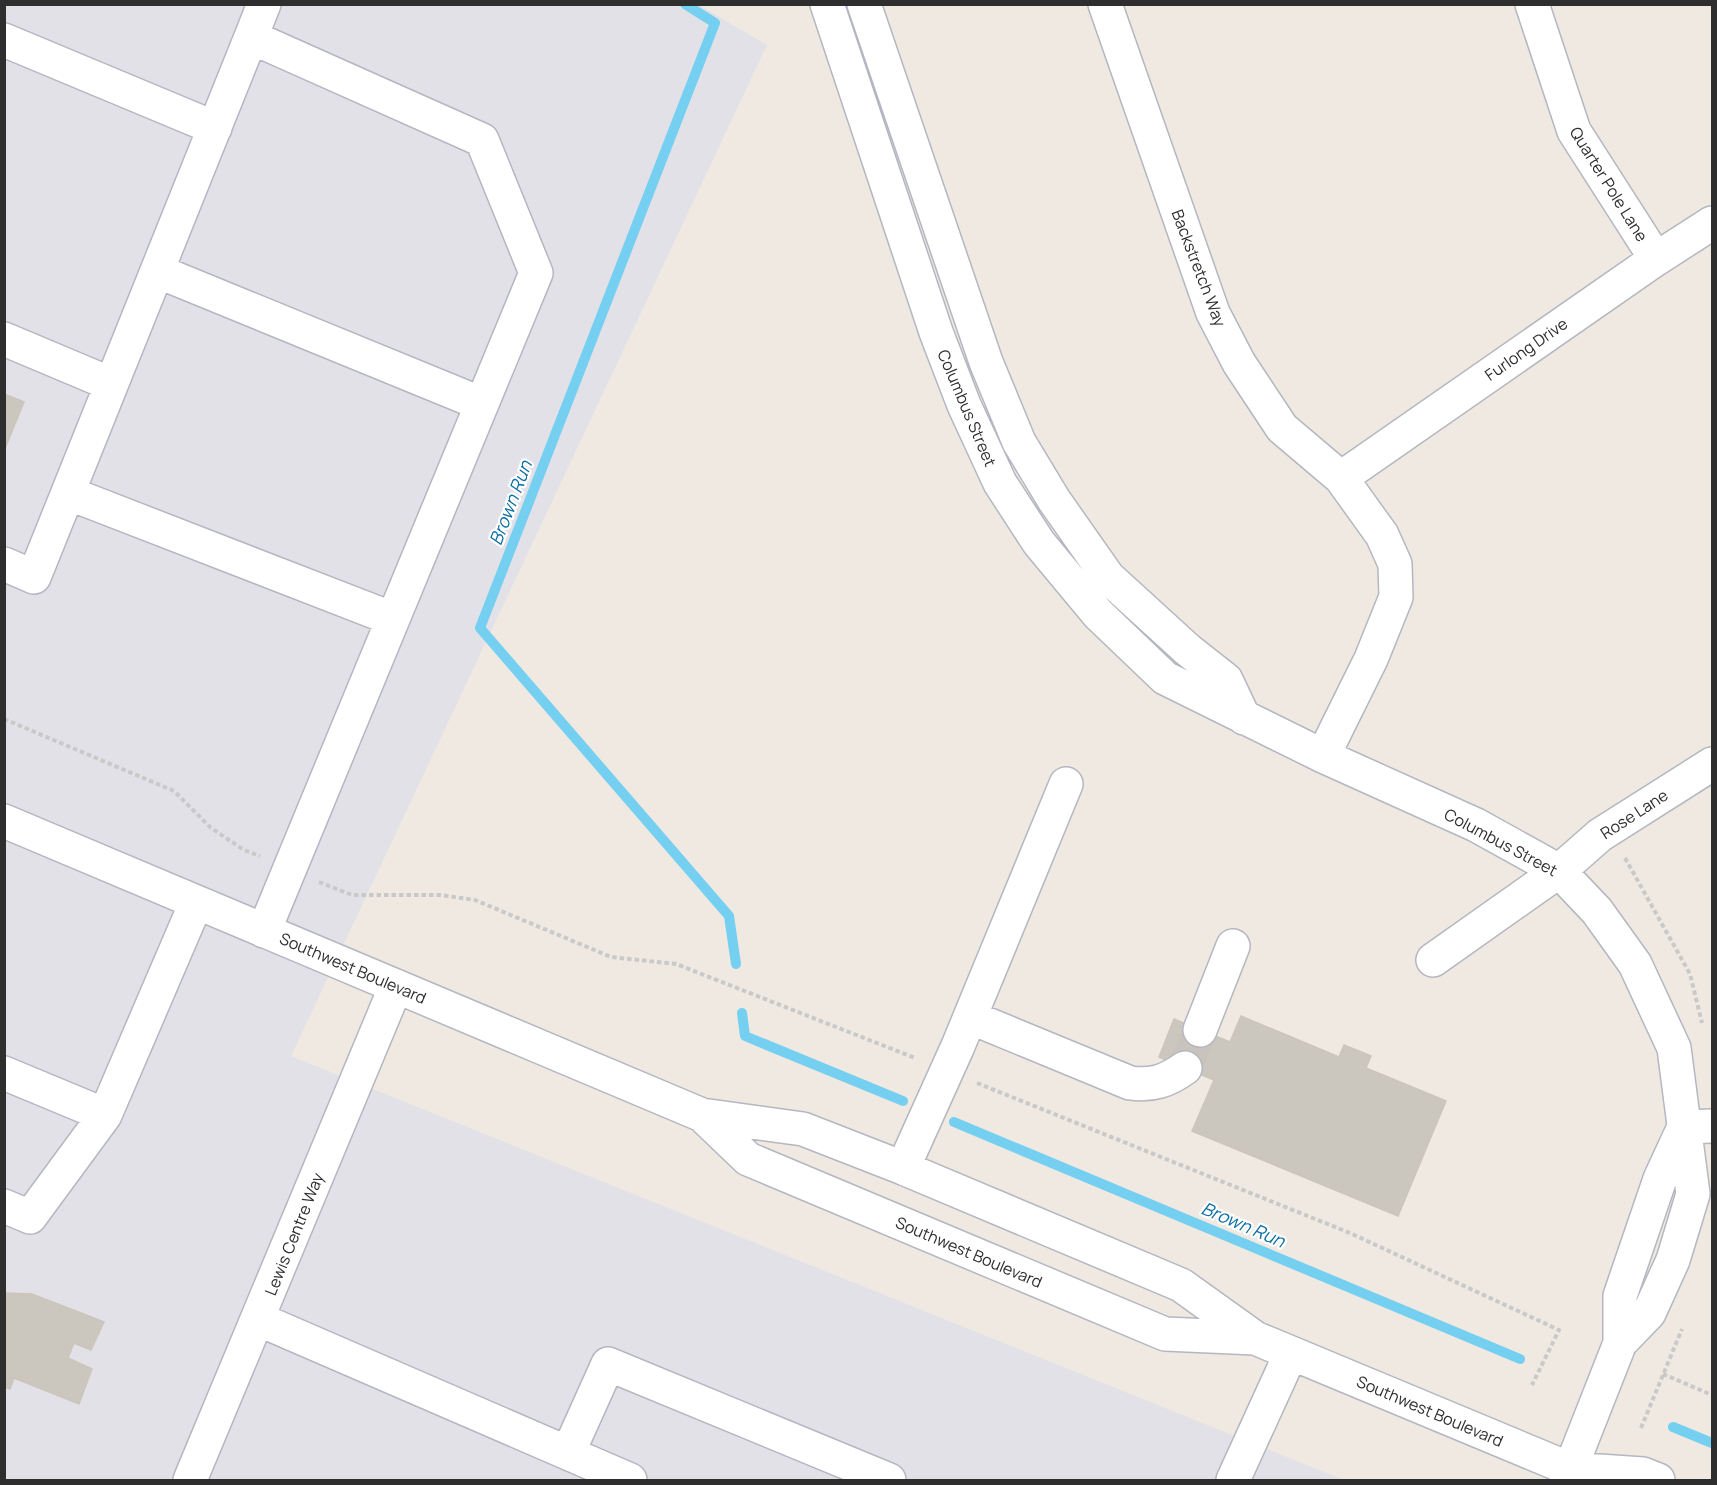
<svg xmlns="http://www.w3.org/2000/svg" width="1717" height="1485" font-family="Manrope,sans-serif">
	<rect width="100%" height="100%" fill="#efe9e1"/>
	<!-- industrial -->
	<path fill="#e3e1e8" d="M5,5H699L767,45L291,1056L1344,1480H5Z"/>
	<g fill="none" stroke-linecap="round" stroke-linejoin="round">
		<!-- stream -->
		<path stroke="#75cff0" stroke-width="10" d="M685,4L715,23L480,628L729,916L736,964
			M742,1013L745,1036L903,1101
			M954,1122L1520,1359
			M1673,1427L1712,1443"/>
	</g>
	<!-- building -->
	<path fill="#cbc7bf" stroke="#cbc5ba" stroke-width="1.5" d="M4,394L24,402L4,451Z
		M1241,1016L1339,1057L1344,1045L1371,1056L1366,1068L1446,1101L1398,1216L1192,1131L1214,1080L1159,1057L1174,1019L1230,1042Z
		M4,1293L32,1294L104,1322L91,1350L74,1343L68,1358L92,1369L79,1404L14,1378L10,1389L4,1387Z"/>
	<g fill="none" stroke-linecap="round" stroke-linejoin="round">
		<!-- minor-tunnel -->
		<path stroke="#c8c4bd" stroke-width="33" stroke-dasharray="33 16" stroke-linecap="butt" d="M1185,1068L1200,1030"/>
		<defs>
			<path id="minor" d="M827,4L936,332L964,405L1000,483L1039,543L1098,614L1165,678L1323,756L1476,825L1559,871L1597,911L1635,964L1674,1048L1693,1194L1673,1260L1649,1313L1620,1343
				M864,4L986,362L1019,442L1054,500L1108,577L1188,650L1226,680L1244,718
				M1105,4L1213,313L1239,363L1282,428L1341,478L1382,535L1395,564L1396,597L1371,659L1323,756
				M1532,4L1574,131L1656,259
				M4,40L215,128
				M157,271L482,404
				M4,339L111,384
				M1341,478L1656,259L1712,223
				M68,493L393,619
				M4,564L34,577L251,37
				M4,821L702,1115L803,1129L903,1168L1181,1285L1255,1338L1570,1469L1583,1480
				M264,931L536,273L482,140L251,37L264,4
				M1433,960L1559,871L1600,835L1712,764
				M970,1017L1130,1083C1152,1086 1167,1081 1185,1068
				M1200,1030L1233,946
				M4,1073L105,1115L196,903
				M702,1115L748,1159L1165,1334L1255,1338
				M1684,1127L1712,1126
				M903,1168L958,1046L1066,784
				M4,1206L30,1217L105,1115
				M258,1319L630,1480
				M568,1453L608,1364L889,1480
				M1570,1469L1643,1474L1658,1480
				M190,1480L396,986
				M1233,1480L1291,1353
				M1566,1480L1620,1343V1296L1660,1179L1684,1127"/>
		</defs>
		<!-- minor casing -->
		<use href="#minor" stroke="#b4b7c1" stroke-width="36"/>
		<!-- path -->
		<path stroke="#c9c9c9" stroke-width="4" stroke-dasharray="4.5 3" stroke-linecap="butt" d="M4,719L174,791L211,828L244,850L260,856
			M1625,858L1690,974L1702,1023
			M319,882L352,895H440L475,900L611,957L676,964L915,1058
			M977,1083L1350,1233L1559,1330L1532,1385
			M1663,1374L1712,1395
			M1641,1428L1682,1329"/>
		<!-- minor -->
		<use href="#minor" stroke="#fff" stroke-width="33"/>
	</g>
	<g text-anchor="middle" stroke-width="4.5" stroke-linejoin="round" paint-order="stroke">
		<!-- street labels -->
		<g font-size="16" fill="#2e2e2e" stroke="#fff">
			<text transform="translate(1609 184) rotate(58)" y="6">Quarter Pole Lane</text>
			<text transform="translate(1199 268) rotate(69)" y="6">Backstretch Way</text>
			<text transform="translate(1526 349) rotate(-35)" y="6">Furlong Drive</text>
			<text transform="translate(967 408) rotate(67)" y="6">Columbus Street</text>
			<text transform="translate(1634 814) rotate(-33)" y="6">Rose Lane</text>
			<text transform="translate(1501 842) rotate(28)" y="6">Columbus Street</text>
			<text transform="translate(353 968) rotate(23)" y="6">Southwest Boulevard</text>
			<text transform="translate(294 1234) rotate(-68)" y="6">Lewis Centre Way</text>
			<text transform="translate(969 1252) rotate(23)" y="6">Southwest Boulevard</text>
			<text transform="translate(1430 1411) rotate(23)" y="6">Southwest Boulevard</text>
		</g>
		<!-- water labels -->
		<g font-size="18" font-style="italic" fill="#0d6fa3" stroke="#fff">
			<text transform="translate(511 503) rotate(-69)" y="6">Brown Run</text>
			<text transform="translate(1243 1225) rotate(23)" y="6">Brown Run</text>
		</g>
	</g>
	<!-- border -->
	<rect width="1717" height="1485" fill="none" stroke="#2e2e2e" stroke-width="12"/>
</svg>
